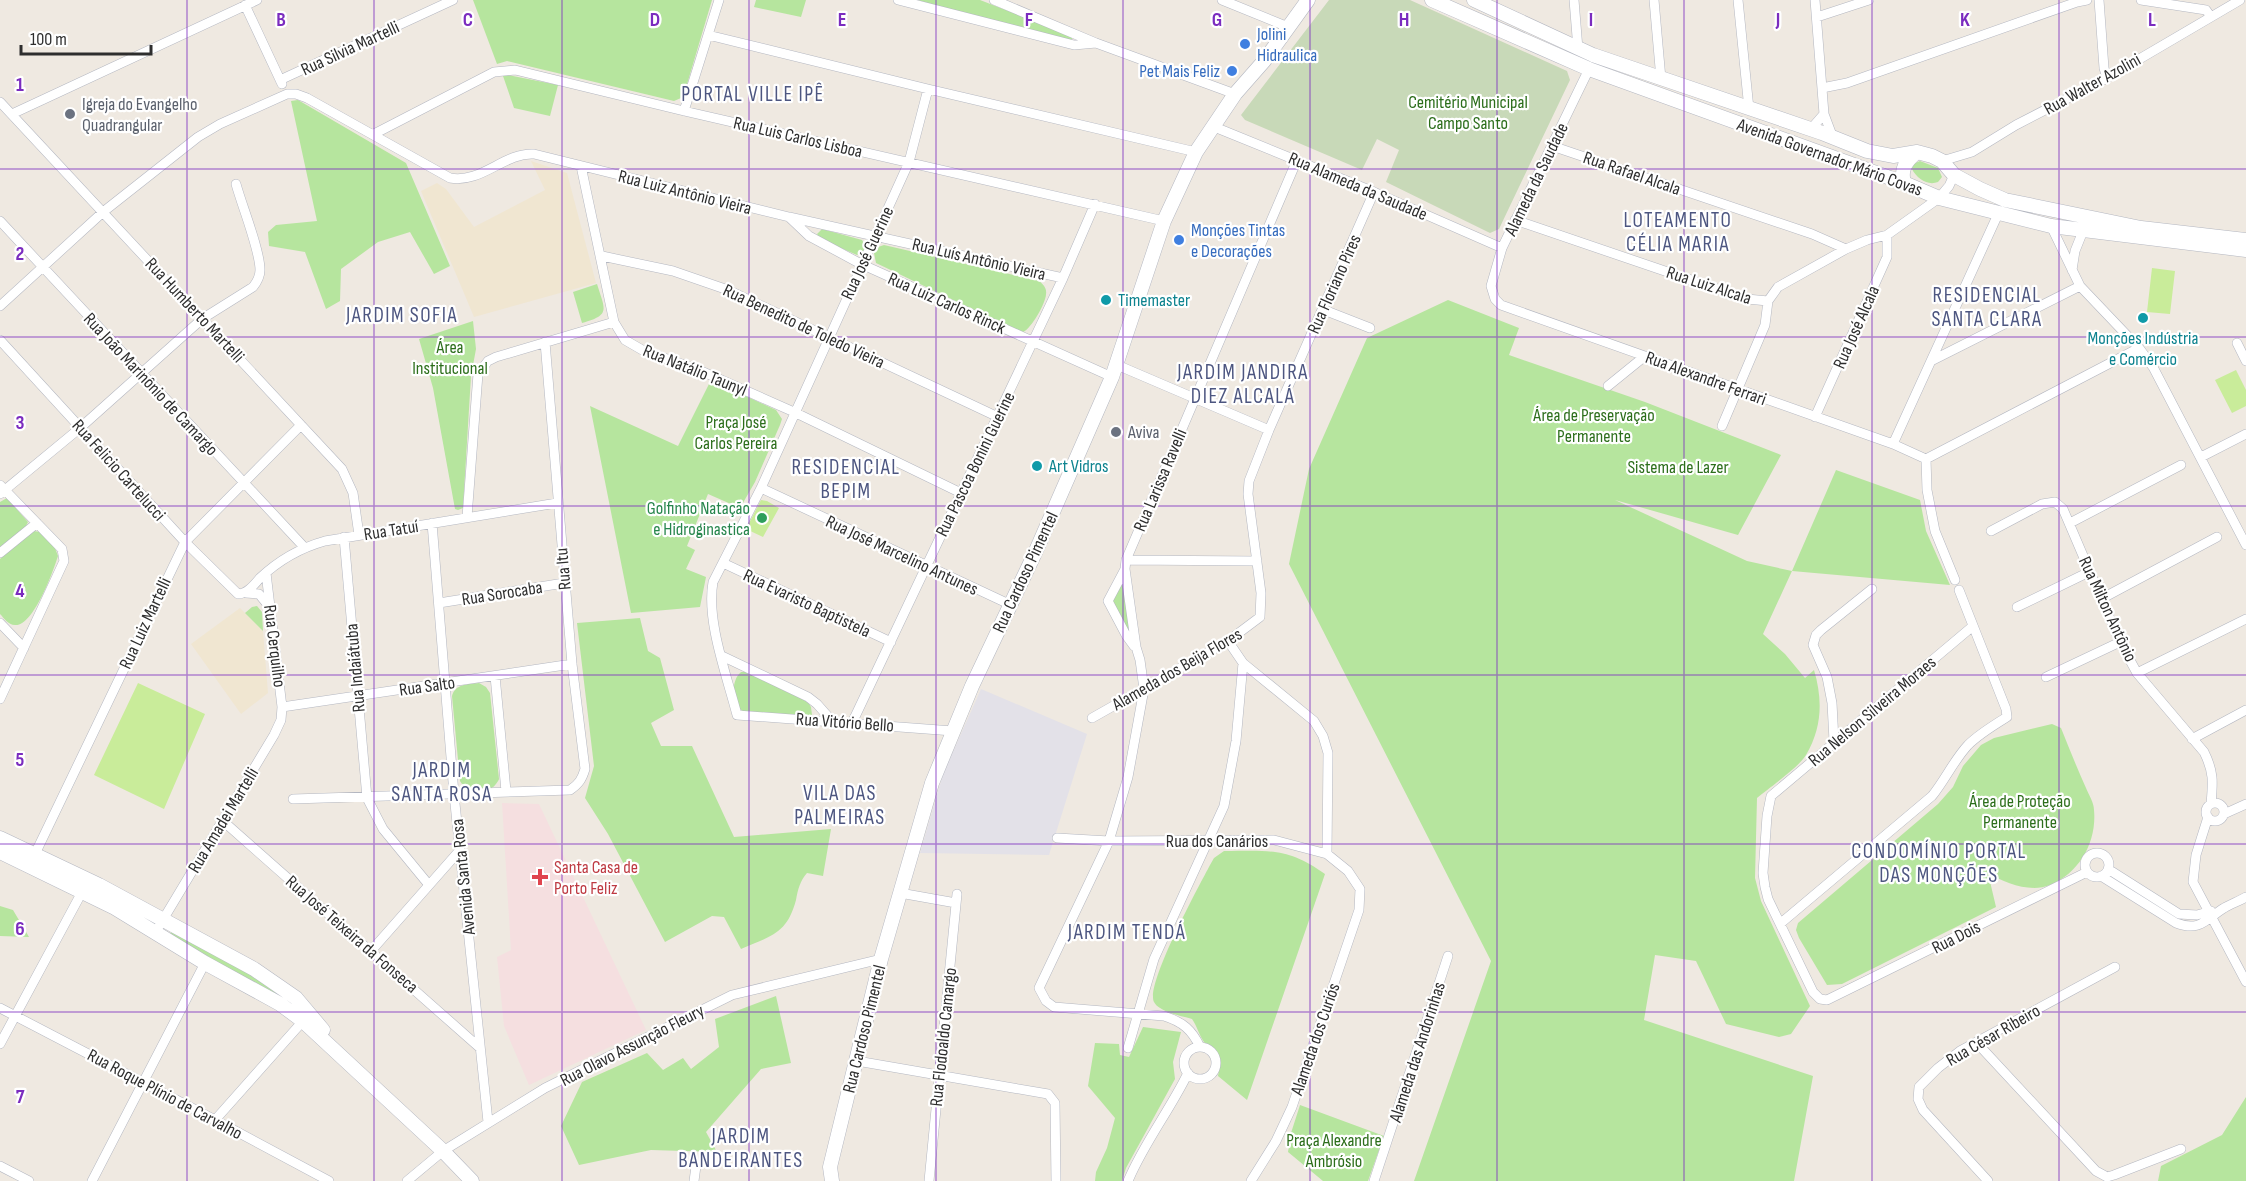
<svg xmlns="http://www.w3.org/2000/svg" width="2246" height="1181" font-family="'Sofia Sans Condensed',sans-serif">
	<rect width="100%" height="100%" fill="#efe9e1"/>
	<!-- industrial -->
	<path fill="#e3e1e8" d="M981,689L1087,734L1049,855L920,853L943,774Z"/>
	<!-- education -->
	<path fill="#f0e6d1" d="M531,161L567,173L596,283L474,317L421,191L437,183L446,189L474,227L545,190Z
		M240,608L263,631L268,693L241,714L191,644Z"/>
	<!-- medical -->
	<path fill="#f5dfe0" d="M502,803L539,804L646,1030L529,1085L504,1026L497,957L511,950Z"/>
	<!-- green -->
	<path fill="#b6e59e" d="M473,0H712L685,91L681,98L674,101L507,61L497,64Z
		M756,0H806L801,17L754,7Z
		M917,0H980L1072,36V39L1069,42Z
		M508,75L558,85L550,116L514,108L503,76Z
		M298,100L406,163L450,266L434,274L410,232L378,242L341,269L340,301L326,309L305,252L269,246L268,232L276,225L317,221L291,101Z
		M1920,161L1938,168L1942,177L1938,182C1928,186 1917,179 1912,169L1913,164Z
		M822,229L862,240L865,245L864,250L857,255L820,239L817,234Z
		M884,245L1039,281C1043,284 1047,288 1046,294C1046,303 1031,329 1023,332L1018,331L876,263L874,253L878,247Z
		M597,284C605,310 611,315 582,323L573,292Z
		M1448,300L1519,328L1509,355L1645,402L1781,455L1738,535L1615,500L1747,561L1792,571L1836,470L1920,500L1926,531L1950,585L1792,571L1763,634L1785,654L1805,678L1814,670C1823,700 1822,728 1806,755C1799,767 1769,788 1757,798L1755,878L1761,901L1810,1006L1791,1034L1779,1037L1726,1024L1696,961L1655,955L1644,1020L1813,1076L1794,1181H1414L1491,961L1289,564L1309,469L1367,338Z
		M473,321L476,349L471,376L463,508L458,510L455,509L433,388L419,339Z
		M711,380L776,410L782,419L780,425L755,482L740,508L708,494L687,546L695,550L686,569L706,577L700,607L631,613L590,406L678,446Z
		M7,498L28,522L26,526L0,548V502Z
		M33,531L41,532L55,548L58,556C53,572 33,627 15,625C8,625 4,618 0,614V559L24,536Z
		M1120,584L1124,585L1130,629L1127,630L1111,607L1117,586Z
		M257,606L262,612L263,631L245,613L252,607Z
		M640,618L648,651L660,658L674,710L651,723L661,746H692L734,837L831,829L823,876L807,873C800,881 798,889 796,900C787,934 771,936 741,949L724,917L712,916L665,942L608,834L585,798L594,766L577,623Z
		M741,672H746L808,702L811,707L812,715L808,718L744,712C732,705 730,681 741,672Z
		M479,683L486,687L490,693L499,779C499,780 494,787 493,787C484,794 465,791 460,781L452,696C455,684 468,684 479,683Z
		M2052,724L2061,728C2069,748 2077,768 2086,788C2089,795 2094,803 2094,810C2097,841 2080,873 2050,885C2030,893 2005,883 1988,873L1996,907L1842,984L1827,985L1799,938L1796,930L1798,923L1938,804L1953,787L1963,766L1981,745L1994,738Z
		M1224,851C1268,851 1288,847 1325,874L1247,1100L1218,1076C1222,1054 1214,1056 1204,1042C1199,1035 1197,1026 1192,1019C1182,1016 1159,1012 1154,1002C1145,985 1199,886 1210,865L1214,858Z
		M0,906L13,910L29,937L0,936Z
		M174,927L289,997L280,1001L168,937Z
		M776,996L791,1063L761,1069L706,1132L717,1152L651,1150L579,1165L561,1126L582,1082L647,1053L663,1070L683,1058L691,1069L719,1047L715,1019Z
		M1143,1027L1181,1032L1173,1062L1175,1079L1126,1168L1122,1181H1095L1096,1172L1107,1148L1115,1118L1088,1086L1095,1043L1119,1044L1120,1055L1129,1057Z
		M2246,1097V1181H2158L2161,1166L2222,1135Z
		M1300,1105L1384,1136L1368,1181H1323L1288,1152L1291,1133Z"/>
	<!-- cemetery -->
	<path fill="#c8d9b8" d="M1329,0H1410L1567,71L1570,80L1499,229L1490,233L1386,182L1399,150L1377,139L1362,170L1245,120L1241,115Z"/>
	<!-- pitch -->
	<path fill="#c9ec9a" d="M2152,268L2175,271L2170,314L2147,312Z
		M2236,370L2246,390V406L2232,413L2215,380Z
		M761,500L767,501L779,508L763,537L746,529Z
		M138,683L205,714L164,809L94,775Z"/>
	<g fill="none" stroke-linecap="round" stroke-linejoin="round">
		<defs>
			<path id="street" d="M898,0L1074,45L1096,43
				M994,0L1096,43L1235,94
				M1222,0L1288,27
				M1574,0L1578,49
				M1654,0L1661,79
				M1738,0L1749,109
				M1815,0L1824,114
				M2099,0L2104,68L2107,78
				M2141,0L2206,10L2211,17
				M245,5L282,84
				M1817,17L1869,0
				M708,35L928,89L1196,152
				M1589,69L1502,248L1491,286L1495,299L1501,305L1893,444L1926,459
				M280,80L453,0
				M1822,88L1847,83L2077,2L2087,0
				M928,89L909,162L761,488L713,582C706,621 727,676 737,715L953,731
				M0,102L342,469L353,493L359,535
				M684,111L719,0
				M12,114L257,0
				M1212,126L1374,192L1502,248
				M1810,130L1824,114L1833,138
				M374,134L494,72L515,70L684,111L1164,221
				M1552,146L1812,234L1846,249
				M1942,161L1972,152L2016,125L2107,78L2240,0
				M581,166L614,322L625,340L644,351L699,370L794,412L961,493
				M789,217L809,236L861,264L1112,377
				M1515,220L1747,299L1768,301
				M0,221L304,547
				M2051,226L2080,286L2139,348L2153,367L2246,545
				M602,256L673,271L728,290L998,417
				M2072,270L2075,251L2083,231
				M1768,301L1778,287L1846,249L1867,240L1887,235L1939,198L1949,186L1954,175
				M0,306L103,212L198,137L220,124L287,94H296L307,98L450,178C481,184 505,152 534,154L789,217L1063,278
				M1324,310L1370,328
				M0,340L185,542L238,594C247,594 254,585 260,578C279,560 300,548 325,541L557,503
				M2237,343L2246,361
				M1933,360L2080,286
				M1117,365L1269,430
				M1608,386L1645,356
				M1815,417L1887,257V235
				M1722,426L1765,325L1768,301
				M1893,444L1999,212
				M2201,457L2246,434
				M1926,459L2139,348
				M1926,459L1927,490L1935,531L1955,580
				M0,485L62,549L64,561L0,699
				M761,488L1011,605
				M0,494L80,428L202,319L253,287C257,282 260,277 260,270C260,250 242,206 236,184
				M467,517L478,374L488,361L496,357L614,322
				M432,523L454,794L488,1122
				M2070,523L2181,465
				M1991,531L2042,504L2055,502L2063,509L2120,642L2137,673L2204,752C2214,772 2213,782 2211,804
				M344,537L367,798L383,829L429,885
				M0,553L37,523
				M1126,560L1257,561
				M723,563L891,642
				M1125,569L1108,601L1126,635L1134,646
				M246,593L259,594L268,605
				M2101,599L2217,537
				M439,603L564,583
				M2017,607L2089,572
				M0,623L24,648
				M1973,626L1771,796L1767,816L1763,873L1765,887L1768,899L1813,992L1820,999L1827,1000L2087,872
				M1228,641L1243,663L1314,721L1323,736L1328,753L1327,854
				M722,656L808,697L817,704L832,721
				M2137,673L2246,619
				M495,676L506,791
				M2046,677L2120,642
				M282,707L572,664
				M1092,718L1228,641L1260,617L1261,593L1248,494L1249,481L1269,430L1374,192
				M852,723L1063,278L1095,204
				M2192,739L2246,710
				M1834,741L1832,703L1827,677L1813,645L1816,635L1821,630L1872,589
				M293,799L570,790C579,784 582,779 585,769L572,664L545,342
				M2206 812a9 9 0 1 1 18 0a9 9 0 1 1-18 0Z
				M2224,814L2246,804
				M2208,817L2196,855L2193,882L2246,982
				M223,821L480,1048
				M1057,838L1109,841L1274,840L1327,854L1348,871L1360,889L1359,910L1292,1107L1276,1141L1251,1181
				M2085 865a12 12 0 1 1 24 0a12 12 0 1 1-24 0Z
				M35,854L185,542L301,425
				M2108,869L2179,914L2197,915L2211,911
				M2101,876L2176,923C2200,932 2205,920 2224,908C2231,904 2239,901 2246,897
				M900,893L956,903
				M1781,923L1932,796C1945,780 1954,760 1968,745C1979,734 1994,725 2007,717L2006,709L1959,590
				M155,933L274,735L281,720L282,707L266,573
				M371,951L460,850
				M0,1008L215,1120L329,1181
				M1977,1043L2096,1171L2107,1177L2114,1175L2181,1149
				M0,1044L82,892
				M1200,1047C1192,1030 1183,1022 1164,1016L1054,1007L1046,1001L1039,988L1109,841L1128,777L1144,689L1140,660L1136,647L1125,569L1126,560L1297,160
				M1184 1063a16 16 0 1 1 32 0a16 16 0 1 1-32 0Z
				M1128,1048L1154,959L1224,806L1236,741L1243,663
				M857,1061L1048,1094L1055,1103L1056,1181
				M215,1120L303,1021
				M0,1166L29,1181
				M92,1181L205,963
				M407,1181L443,1151L545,1088L732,995L881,959
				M694,1181L696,1166
				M929,1181L957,894
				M1128,1181C1144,1143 1170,1110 1188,1073
				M1374,1181L1448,956
				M1988,1181L1923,1110L1918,1099L1919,1087L1938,1068L1960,1051L2115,967"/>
			<path id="secondary" d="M1432,0L1589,69L1904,183L1939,198L2051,226L2246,250
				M1474,0L1593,55L1822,133L1867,151L1893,156L1917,152L1932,156L1942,161L1954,175L1980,189L2005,200L2141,228L2246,240
				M1904,183C1900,169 1906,161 1917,152
				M0,838L99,885L254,969L296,998L323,1030
				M0,852L115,908L205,963L280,1004L303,1021L443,1151L472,1181
				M832,1181L830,1167L881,959L932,783L972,686L1035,553L1112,377L1164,221L1196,152L1235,94L1264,61L1308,0"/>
		</defs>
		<!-- street casing -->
		<use href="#street" stroke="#b4b7c1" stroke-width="10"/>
		<!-- secondary casing -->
		<use href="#secondary" stroke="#b4b7c1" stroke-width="15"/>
		<!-- street -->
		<use href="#street" stroke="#fff" stroke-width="9"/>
		<!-- secondary -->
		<use href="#secondary" stroke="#fff" stroke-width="14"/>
	</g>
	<!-- grid -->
	<path fill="none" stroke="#7b2cbf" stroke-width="1.5" stroke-opacity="0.55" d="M187,0V1181M374,0V1181M562,0V1181M749,0V1181M936,0V1181M1123,0V1181M1310,0V1181M1497,0V1181M1684,0V1181M1872,0V1181M2059,0V1181M0,169H2246M0,337H2246M0,506H2246M0,675H2246M0,844H2246M0,1012H2246"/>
	<!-- markers -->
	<g fill="#3f7fe0" stroke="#fff" stroke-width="2">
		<circle cx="1245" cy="44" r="6"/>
		<circle cx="1232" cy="71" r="6"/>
		<circle cx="1179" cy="240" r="6"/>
	</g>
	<g fill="#6b7280" stroke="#fff" stroke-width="2">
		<circle cx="70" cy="114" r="6"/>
		<circle cx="1116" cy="432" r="6"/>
	</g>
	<g fill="#0f9aa8" stroke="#fff" stroke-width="2">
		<circle cx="1106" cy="300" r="6"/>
		<circle cx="2143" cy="318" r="6"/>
		<circle cx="1037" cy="466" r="6"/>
	</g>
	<circle fill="#2e9e5b" stroke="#fff" stroke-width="2" cx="762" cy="518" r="6"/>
	<path fill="#e0444e" stroke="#fff" stroke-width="2" d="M537 868h6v6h6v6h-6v6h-6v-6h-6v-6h6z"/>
	<g text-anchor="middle" stroke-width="4.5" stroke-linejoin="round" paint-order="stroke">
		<!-- shop labels -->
		<g font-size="18" fill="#366cbe" stroke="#fff" text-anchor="start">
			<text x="1257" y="40">Jolini<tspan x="1257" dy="21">Hidraulica</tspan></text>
			<text x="1220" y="77" text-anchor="end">Pet Mais Feliz</text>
			<text x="1191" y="236">Monções Tintas<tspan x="1191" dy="21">e Decorações</tspan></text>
		</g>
		<!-- street labels -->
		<g font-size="18" fill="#2e2e2e" stroke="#fff">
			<text transform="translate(350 48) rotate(-25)" y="6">Rua Silvia Martelli</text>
			<text transform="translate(2092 84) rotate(-29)" y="6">Rua Walter Azolini</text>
			<text transform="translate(798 137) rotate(13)" y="6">Rua Luis Carlos Lisboa</text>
			<text transform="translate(1830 157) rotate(20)" y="6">Avenida Governador Mário Covas</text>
			<text transform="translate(1632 173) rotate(19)" y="6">Rua Rafael Alcala</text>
			<text transform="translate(1536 179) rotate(-64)" y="6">Alameda da Saudade</text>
			<text transform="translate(1358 186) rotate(23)" y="6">Rua Alameda da Saudade</text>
			<text transform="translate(685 192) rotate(14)" y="6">Rua Luiz Antônio Vieira</text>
			<text transform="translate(867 253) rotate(-65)" y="6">Rua José Guerine</text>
			<text transform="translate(979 259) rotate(13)" y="6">Rua Luís Antônio Vieira</text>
			<text transform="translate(1334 284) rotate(-66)" y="6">Rua Floriano Pires</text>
			<text transform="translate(1709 285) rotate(18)" y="6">Rua Luiz Alcala</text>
			<text transform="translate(947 303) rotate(24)" y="6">Rua Luiz Carlos Rinck</text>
			<text transform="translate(195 310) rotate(47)" y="6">Rua Humberto Martelli</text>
			<text transform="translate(804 326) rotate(25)" y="6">Rua Benedito de Toledo Vieira</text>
			<text transform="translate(1856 327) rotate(-66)" y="6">Rua José Alcala</text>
			<text transform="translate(695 370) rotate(22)" y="6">Rua Natálio Taunyl</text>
			<text transform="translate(1706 378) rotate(20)" y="6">Rua Alexandre Ferrari</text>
			<text transform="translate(151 384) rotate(47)" y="6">Rua João Marinônio de Camargo</text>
			<text transform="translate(975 464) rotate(-64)" y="6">Rua Pascoa Bonini Guerine</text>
			<text transform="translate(119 470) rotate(48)" y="6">Rua Felicio Cartelucci</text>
			<text transform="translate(1160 480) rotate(-67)" y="6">Rua Larissa Ravelli</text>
			<text transform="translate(391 530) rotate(-9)" y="6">Rua Tatuí</text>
			<text transform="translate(902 555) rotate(25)" y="6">Rua José Marcelino Antunes</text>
			<text transform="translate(563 569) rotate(-95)" y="6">Rua Itu</text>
			<text transform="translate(1025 572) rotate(-65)" y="6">Rua Cardoso Pimentel</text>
			<text transform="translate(502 593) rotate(-9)" y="6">Rua Sorocaba</text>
			<text transform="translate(807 603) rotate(25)" y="6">Rua Evaristo Baptistela</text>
			<text transform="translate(2108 609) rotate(65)" y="6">Rua Milton Antônio</text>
			<text transform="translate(145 623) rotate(-65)" y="6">Rua Luiz Martelli</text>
			<text transform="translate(275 646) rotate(83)" y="6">Rua Cerquilho</text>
			<text transform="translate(355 668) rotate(-95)" y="6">Rua Indaiátuba</text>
			<text transform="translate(1177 669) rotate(-30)" y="6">Alameda dos Beija Flores</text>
			<text transform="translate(427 686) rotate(-8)" y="6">Rua Salto</text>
			<text transform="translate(1872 711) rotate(-40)" y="6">Rua Nelson Silveira Moraes</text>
			<text transform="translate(845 722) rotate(4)" y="6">Rua Vitório Bello</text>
			<text transform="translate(223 820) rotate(-59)" y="6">Rua Amadei Martelli</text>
			<text x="1217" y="847">Rua dos Canários</text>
			<text transform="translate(463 877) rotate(-96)" y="6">Avenida Santa Rosa</text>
			<text transform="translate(352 934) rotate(41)" y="6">Rua José Teixeira da Fonseca</text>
			<text transform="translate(1956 937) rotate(-27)" y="6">Rua Dois</text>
			<text transform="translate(864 1029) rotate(-76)" y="6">Rua Cardoso Pimentel</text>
			<text transform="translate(1993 1035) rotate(-30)" y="6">Rua César Ribeiro</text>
			<text transform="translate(943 1037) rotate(-84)" y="6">Rua Flodoaldo Camargo</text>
			<text transform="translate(1315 1039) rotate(-71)" y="6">Alameda dos Curiós</text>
			<text transform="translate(632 1045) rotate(-27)" y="6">Rua Olavo Assunção Fleury</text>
			<text transform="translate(1417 1052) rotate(-72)" y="6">Alameda das Andorinhas</text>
			<text transform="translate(165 1094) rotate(28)" y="6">Rua Roque Plínio de Carvalho</text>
		</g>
		<!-- park labels -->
		<g font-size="18" fill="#2c6e1b" stroke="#fff">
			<text x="1468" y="108">Cemitério Municipal<tspan x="1468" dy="21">Campo Santo</tspan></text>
			<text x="450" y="353">Área<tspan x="450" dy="21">Institucional</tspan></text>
			<text x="1594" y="421">Área de Preservação<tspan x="1594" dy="21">Permanente</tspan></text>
			<text x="736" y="428">Praça José<tspan x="736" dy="21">Carlos Pereira</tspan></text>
			<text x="1678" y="473">Sistema de Lazer</text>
			<text x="2020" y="807">Área de Proteção<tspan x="2020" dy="21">Permanente</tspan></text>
			<text x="1334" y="1146">Praça Alexandre<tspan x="1334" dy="21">Ambrósio</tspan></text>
		</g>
		<!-- worship labels -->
		<g font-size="18" fill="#5b616d" stroke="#fff" text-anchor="start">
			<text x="82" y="110">Igreja do Evangelho<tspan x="82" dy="21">Quadrangular</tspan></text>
			<text x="1128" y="438">Aviva</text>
		</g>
		<!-- culture labels -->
		<g font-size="18" fill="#0d838f" stroke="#fff" text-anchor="start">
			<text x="1118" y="306">Timemaster</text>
			<text x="2143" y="344" text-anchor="middle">Monções Indústria<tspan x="2143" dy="21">e Comércio</tspan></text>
			<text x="1049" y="472">Art Vidros</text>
		</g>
		<!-- leisure labels -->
		<g font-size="18" fill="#27864d" stroke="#fff" text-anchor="end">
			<text x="750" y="514">Golfinho Natação<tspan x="750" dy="21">e Hidroginastica</tspan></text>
		</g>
		<!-- health labels -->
		<g font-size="18" fill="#be3a42" stroke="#fff" text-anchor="start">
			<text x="554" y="873">Santa Casa de<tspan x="554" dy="21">Porto Feliz</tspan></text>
		</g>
		<!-- quarter labels -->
		<g font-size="21" letter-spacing="1.5" fill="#4d5680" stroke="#fff">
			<text x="753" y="101">PORTAL VILLE IPÊ</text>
			<text x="1678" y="227">LOTEAMENTO<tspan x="1678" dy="24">CÉLIA MARIA</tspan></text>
			<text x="1987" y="302">RESIDENCIAL<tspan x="1987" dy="24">SANTA CLARA</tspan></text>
			<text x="402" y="322">JARDIM SOFIA</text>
			<text x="1243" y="379">JARDIM JANDIRA<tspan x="1243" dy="24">DIEZ ALCALÁ</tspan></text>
			<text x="846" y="474">RESIDENCIAL<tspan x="846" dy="24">BEPIM</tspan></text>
			<text x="442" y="777">JARDIM<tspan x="442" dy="24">SANTA ROSA</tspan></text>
			<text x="840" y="800">VILA DAS<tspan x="840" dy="24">PALMEIRAS</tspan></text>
			<text x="1939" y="858">CONDOMÍNIO PORTAL<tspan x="1939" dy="24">DAS MONÇÕES</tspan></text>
			<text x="1127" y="939">JARDIM TENDÁ</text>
			<text x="741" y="1143">JARDIM<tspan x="741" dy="24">BANDEIRANTES</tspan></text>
		</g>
	</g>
	<g font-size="20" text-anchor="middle" font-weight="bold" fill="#7b2cbf" stroke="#fff" stroke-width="4.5" stroke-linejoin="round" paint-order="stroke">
		<text x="281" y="26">B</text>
		<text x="468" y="26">C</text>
		<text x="655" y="26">D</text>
		<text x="842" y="26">E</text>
		<text x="1029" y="26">F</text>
		<text x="1217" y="26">G</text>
		<text x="1404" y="26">H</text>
		<text x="1591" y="26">I</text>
		<text x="1778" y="26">J</text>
		<text x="1965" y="26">K</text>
		<text x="2152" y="26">L</text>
		<text x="20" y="91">1</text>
		<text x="20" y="260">2</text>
		<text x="20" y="429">3</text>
		<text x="20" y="597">4</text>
		<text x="20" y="766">5</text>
		<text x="20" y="935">6</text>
		<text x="20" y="1103">7</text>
	</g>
	<!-- scale -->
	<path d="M21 45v9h130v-9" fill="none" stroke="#2e2e2e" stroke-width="3"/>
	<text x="30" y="45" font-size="18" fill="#2e2e2e" stroke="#ffffff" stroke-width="4.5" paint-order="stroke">100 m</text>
</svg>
